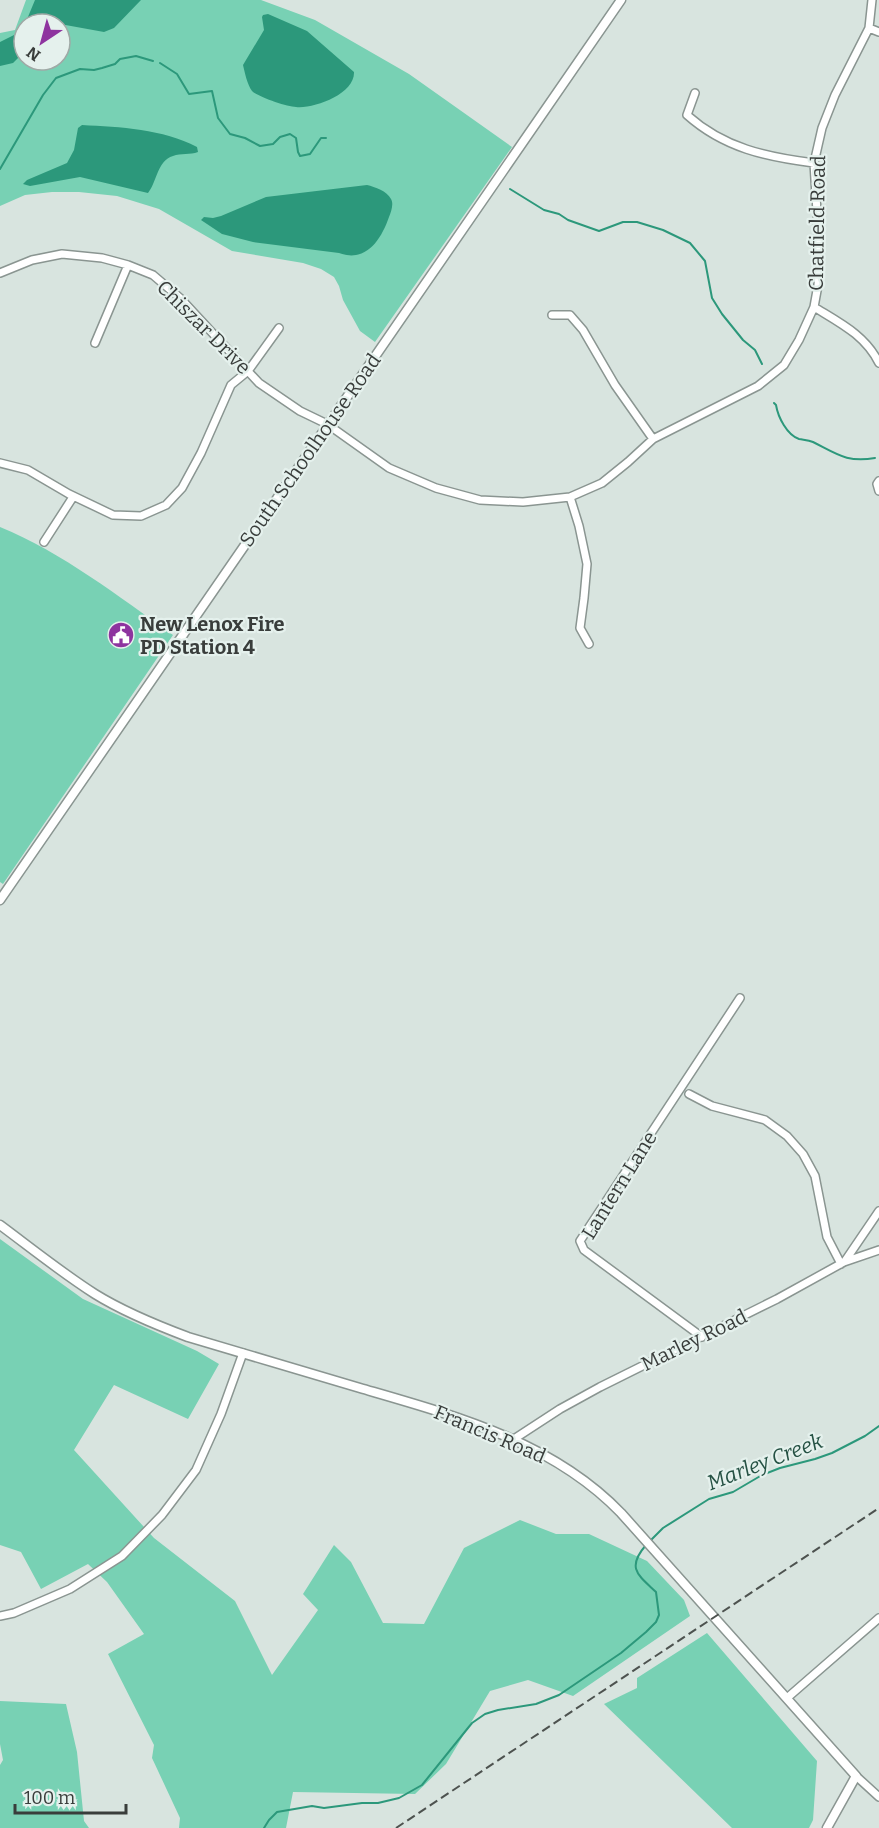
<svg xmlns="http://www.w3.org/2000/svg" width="879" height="1828" font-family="Bitter,serif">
	<rect width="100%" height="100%" fill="#d8e4df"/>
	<!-- green -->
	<path fill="#78d1b4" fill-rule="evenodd" d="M26,0H261L315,20L409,74L512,147L375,342L360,331L343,300L339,286L334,277L321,269L303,263L232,251L159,209L117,196L79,192H52L25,195L0,206V33L15,30ZM24,24H60V60H24Z
		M0,527C63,553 118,596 173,635L3,884L0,882Z
		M0,1239L83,1299L197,1351L219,1364L188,1419L114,1385L74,1450L154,1538L235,1601L272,1675L318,1610L303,1594L334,1545L351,1562L383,1623L424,1624L464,1548L520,1520L556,1534H589L647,1561L684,1600L690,1616L573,1696L528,1680L490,1691L446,1764L415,1794L293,1792L286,1828H179L180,1818L152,1758L154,1745L108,1654L144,1634L107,1582L88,1564L41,1589L21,1552L0,1545Z
		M707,1633L817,1761L813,1820L809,1828H732L604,1704L637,1688V1678Z
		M0,1701L66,1704L77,1752L84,1821L89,1828H0V1765L3,1760L0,1744Z"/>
	<!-- water -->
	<path fill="#2c987b" d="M35,0H141L114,28L104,32L60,24H25Z
		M268,14L307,31L354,72C355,94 314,109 296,107C287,107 258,97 252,91C247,84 245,73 243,65L264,30L262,17L263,15Z
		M24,26V52L13,63L0,66V42L20,32Z
		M82,125C120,127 163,129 197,147L198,152C190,155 181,153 173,156C157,161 157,182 148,193L80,177L30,186L23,184L27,180L67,163L74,150L78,128Z
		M367,185C375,187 387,191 391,199C394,204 391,212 389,217C381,240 366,263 339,253L253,242L222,234L201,220L204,217L213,218L221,216L266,197Z"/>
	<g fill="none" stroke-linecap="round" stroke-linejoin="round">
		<!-- stream -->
		<path stroke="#2c987b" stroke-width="2" d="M160,63L177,74L189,94L212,91L218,118L230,134L245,138L260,146L273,144L280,137L290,134L296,138L298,152L300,156L310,154L321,138H326
			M0,169L43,95L56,78L80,69L94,70L102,68L115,64L120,59L136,56L153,61
			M510,189L544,210L559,214L568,220L599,231L623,222H637L663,230L690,243L705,261L712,298L722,314L743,340L755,350L762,364
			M774,403L776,405C778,417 787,435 799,439C804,440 808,440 813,442C837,454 847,463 875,458
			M650,1541L663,1528L709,1499L733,1492L762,1475L780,1468L815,1459L832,1453L865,1436L879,1426
			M264,1828L269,1820L277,1812L312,1806L324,1808L362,1803H378L399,1798L422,1785L472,1723L485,1714L498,1710L536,1704L559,1695L621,1653L646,1632L656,1622L659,1615L656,1592C638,1575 626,1568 646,1545"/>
		<defs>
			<path id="minor" d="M869,28L879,32
				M695,93L687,115C724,148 766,157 814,163
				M0,273L32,260L62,254L102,258L128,265L153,275L180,298L259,383L300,411L327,424L389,468L436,488L480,500L523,502L570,497L602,483L628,462L653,439L758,386L784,365L799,340L814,307L818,285L820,261L814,163L822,128L835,95L869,28L872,0
				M814,307C840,323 865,335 879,363
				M552,315H570L583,330L615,385L653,439
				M95,343L128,265
				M0,463L28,470L69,494L113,515L141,516L166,505L182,488L201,453L231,385L248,371L279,328
				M879,481L877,484L879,491
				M570,497L579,526L587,564L584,598L580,628L589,644
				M44,542L73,497
				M689,1094L712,1106L765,1120L787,1136L803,1154L815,1176L827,1237L841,1264
				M845,1261L879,1211
				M702,1337L584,1250L580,1241L740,998
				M514,1439L560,1409L600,1387L777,1299L844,1262L879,1250
				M0,1616L14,1613L70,1589L122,1556L162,1515L196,1470L221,1414L243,1353
				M787,1698L879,1618
				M856,1776L879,1797"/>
			<path id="tertiary" d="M0,900L621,0
				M0,1225C31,1248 62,1273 95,1294C124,1312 156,1325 188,1337C245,1354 303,1371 360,1388C453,1415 552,1441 621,1513L856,1776L827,1828"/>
		</defs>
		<!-- minor casing -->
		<use href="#minor" stroke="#8a9591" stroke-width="10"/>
		<!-- tertiary casing -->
		<use href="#tertiary" stroke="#8a9591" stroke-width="11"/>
		<!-- minor -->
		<use href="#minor" stroke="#fff" stroke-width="7"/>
		<!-- tertiary -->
		<use href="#tertiary" stroke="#fff" stroke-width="8"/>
		<!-- rail -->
		<path stroke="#4d524f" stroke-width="2" stroke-dasharray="9 4.5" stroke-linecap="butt" d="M396,1828L879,1508"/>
	</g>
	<!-- icons -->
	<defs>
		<symbol id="civic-disc" viewBox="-11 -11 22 22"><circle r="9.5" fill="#8e349f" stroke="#e5f1ed"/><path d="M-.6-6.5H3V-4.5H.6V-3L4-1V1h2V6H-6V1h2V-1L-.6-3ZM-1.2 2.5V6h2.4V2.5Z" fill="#fff"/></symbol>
	</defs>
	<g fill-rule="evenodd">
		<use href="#civic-disc" x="106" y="620" width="30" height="30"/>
	</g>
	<g text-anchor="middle" stroke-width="4.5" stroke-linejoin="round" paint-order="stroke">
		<!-- street labels -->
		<g font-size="20" fill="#393d3b" stroke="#e5f1ed">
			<text transform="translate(817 223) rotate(-89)" y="7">Chatfield Road</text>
			<text transform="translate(204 327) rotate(45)" y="7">Chiszar Drive</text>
			<text transform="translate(310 450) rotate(-55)" y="7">South Schoolhouse Road</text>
			<text transform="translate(619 1185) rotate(-58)" y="7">Lantern Lane</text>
			<text transform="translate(694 1340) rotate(-26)" y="7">Marley Road</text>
			<text transform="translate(490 1434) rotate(23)" y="7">Francis Road</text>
		</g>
		<!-- poi labels -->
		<g font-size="20" font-weight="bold" fill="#393d3b" stroke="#e5f1ed" text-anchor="start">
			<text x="140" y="631">New Lenox Fire<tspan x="140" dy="23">PD Station 4</tspan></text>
		</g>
		<!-- water labels -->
		<g font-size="21" font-style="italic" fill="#265244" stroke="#e5f1ed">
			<text transform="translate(765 1462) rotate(-21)" y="7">Marley Creek</text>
		</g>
	</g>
	<!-- north arrow -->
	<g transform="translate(42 42) rotate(216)"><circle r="28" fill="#e5f1ed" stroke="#a0a9a6" stroke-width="1.5"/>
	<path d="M0-4.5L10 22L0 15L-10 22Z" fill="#8e349f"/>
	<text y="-9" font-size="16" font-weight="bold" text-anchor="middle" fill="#393d3b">N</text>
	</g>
	<!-- scale -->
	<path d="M15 1804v9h111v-9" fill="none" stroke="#393d3b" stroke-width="3"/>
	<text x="24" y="1804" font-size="18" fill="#393d3b" stroke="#e5f1ed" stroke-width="4.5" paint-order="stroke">100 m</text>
</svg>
